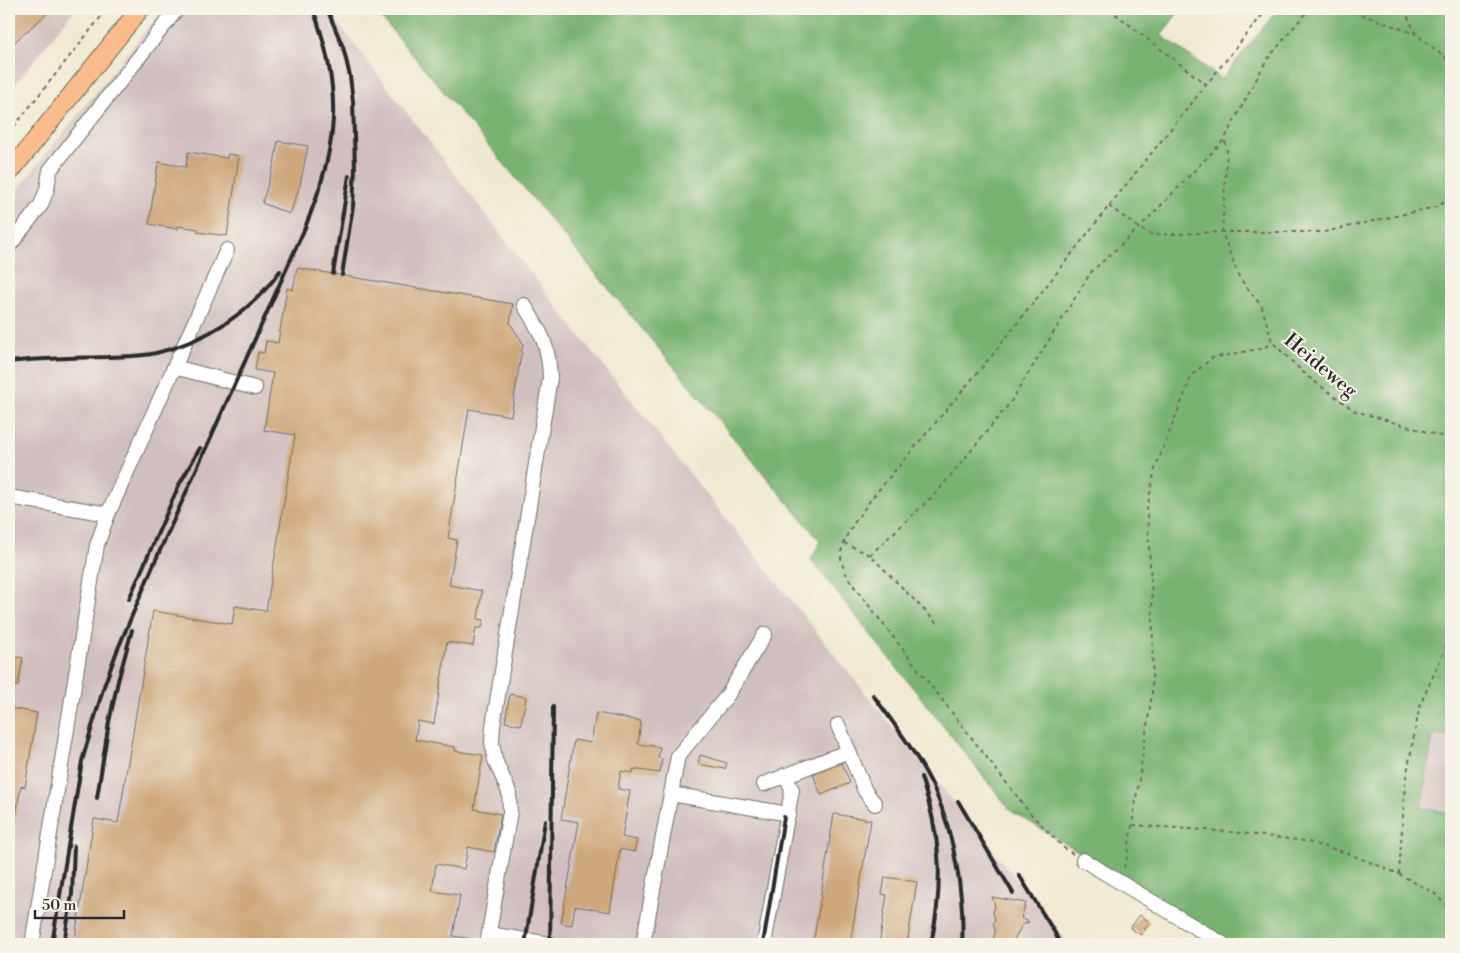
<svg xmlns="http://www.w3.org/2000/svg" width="1460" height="953" font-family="'Libre Bodoni',serif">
	<rect width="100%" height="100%" fill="#f7f3e8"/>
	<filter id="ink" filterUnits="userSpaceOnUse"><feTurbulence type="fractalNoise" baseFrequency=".02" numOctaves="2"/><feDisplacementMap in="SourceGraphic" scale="10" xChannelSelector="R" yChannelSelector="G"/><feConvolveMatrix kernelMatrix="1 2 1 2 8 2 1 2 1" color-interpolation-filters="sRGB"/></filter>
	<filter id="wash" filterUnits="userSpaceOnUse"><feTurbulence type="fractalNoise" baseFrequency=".0096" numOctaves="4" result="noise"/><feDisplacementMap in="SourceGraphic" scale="20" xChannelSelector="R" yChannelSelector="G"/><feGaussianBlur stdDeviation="1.12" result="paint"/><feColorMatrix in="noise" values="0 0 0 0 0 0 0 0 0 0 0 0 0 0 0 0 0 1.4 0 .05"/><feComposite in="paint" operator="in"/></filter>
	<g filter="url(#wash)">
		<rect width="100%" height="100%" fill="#f0e9d1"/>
		<!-- industrial -->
		<path fill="#d1bfbf" d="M9,9H75L9,92Z
			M163,9H327L571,325L898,734L1069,944H9V200Z
			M1451,707V813L1421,808L1433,735L1446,737Z"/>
		<!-- forest -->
		<path fill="#79b372" stroke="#526f4e" d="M374,9H1181L1161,35L1222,79L1278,9H1451V707L1446,737L1433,735L1421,808L1451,813V944H1234L1011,811L811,560L820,541Z"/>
		<g id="blocks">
			<!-- building -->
			<path fill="#cea77c" d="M9,9H52L9,47Z
				M278,141L308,146L300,185L290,214L262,203L274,164Z
				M188,152L227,158L228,154L239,156L227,236L198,232V229L178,226V229L149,224L158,162L186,167Z
				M297,268L513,304L510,323L523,343L511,416L469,409L448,538L457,540L449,585L482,591L478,619L484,620L482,628H476L473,646L447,642L434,724L418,721L415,740L455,747V751L483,755L474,809L501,814L494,852L468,847L464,869L436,864L432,891L460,895L453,936L472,939L471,944H74L94,819L118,823L153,611L232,624L235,606L266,611L295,435L264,430L273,373L255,370L258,352L264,353L266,341L278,343L287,288L293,290Z
				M9,656L23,658L18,686L9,685Z
				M510,694L526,697L521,725L505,722Z
				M9,708L37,713L25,787L21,786L14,826L9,825Z
				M596,713L641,721L638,744L660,747L658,758L662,759L660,773L633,769V773L621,771L618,789L630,791L622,837L637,840L634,852L620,849L610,912L575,906L572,925L561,923L579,822L561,819L574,740L591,743Z
				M700,755L727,763L725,769L698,764Z
				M842,763L850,783L821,795L813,774Z
				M834,814L871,820L850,944H813Z
				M885,877L917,882L907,944H879L887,895L882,894Z
				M992,897L1026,903L1021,918L1029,922L1022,925L1012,944H993L995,930L993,924L995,920L993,912L995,906Z
				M1140,915L1150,922L1141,935L1130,928Z"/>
		</g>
	</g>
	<g filter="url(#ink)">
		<use href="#blocks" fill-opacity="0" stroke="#706e65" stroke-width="1"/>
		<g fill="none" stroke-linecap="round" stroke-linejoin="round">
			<defs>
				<path id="minor" d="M9,246L41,205L47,189L50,170L177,9
					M174,367L255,388
					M9,497L108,514L97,545L32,944
					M108,514L227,250
					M838,725L865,791L875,804
					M764,784L849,751
					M671,794L789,814
					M1083,860L1223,944
					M489,934L551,944
					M487,944L510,812L509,792L495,760L492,742L493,726L550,378C549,345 541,332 524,305
					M643,944L678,756L727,696L765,634
					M764,944L792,790L785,775"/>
				<path id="major" d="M9,173L140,9"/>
			</defs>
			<!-- minor casing -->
			<use href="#minor" stroke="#706e65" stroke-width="16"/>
			<!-- major casing -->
			<use href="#major" stroke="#706e65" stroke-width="20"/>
			<!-- path -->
			<path stroke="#706e65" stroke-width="2" stroke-dasharray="4 4" stroke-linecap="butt" d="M1109,9L1207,85
				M1346,9L1416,34
				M1404,9L1416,34L1451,62
				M9,133L107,9
				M1225,141L1227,151L1222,232L1239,277L1262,307L1272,342L1307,376L1355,411L1451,439
				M1109,206L1139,228L1152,235L1222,232H1324L1436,207L1451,198
				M844,543L870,555L937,623
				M870,555L938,491L1010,403L1091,272L1139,228L1224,140L1266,61L1309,9
				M1133,825L1232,832L1305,841L1347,853L1399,874L1434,893L1451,910
				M1073,854L1064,848L1029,812L860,594C852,584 841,569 841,556C840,539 862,512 872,498L994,353L1109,206L1267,9
				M1124,868L1127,858L1152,694L1153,618L1147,509L1155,469L1192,375L1212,358L1264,348L1272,342
				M1399,874L1405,783L1420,705L1451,636"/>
			<!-- minor -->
			<use href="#minor" stroke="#fff" stroke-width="14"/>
			<!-- major -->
			<use href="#major" stroke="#fabc8b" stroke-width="18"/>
			<!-- rail -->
			<path stroke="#2b2b2b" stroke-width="4" d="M327,9L343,47L350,76L353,102L355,168L353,206L342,275
				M333,274L349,176
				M9,362C41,358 75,358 107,357C124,356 141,357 156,353C206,341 251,312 280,271
				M129,599L179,485L200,448
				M873,695C895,725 919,756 935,791C954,834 965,898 962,944
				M921,777C941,836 944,883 931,944
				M97,798L109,722L118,681L132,630
				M958,801L1013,893
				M1019,875L1055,933L1060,944
				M52,944L82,761L104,686L117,651L153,566L304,230C338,148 344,94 313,9
				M64,944L72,894L74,846
				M525,944L545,821
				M550,944L553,707
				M763,944L784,817"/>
		</g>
	</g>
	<g text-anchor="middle" stroke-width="4" stroke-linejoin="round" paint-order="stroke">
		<!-- street labels -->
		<g font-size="20" fill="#2b2b2b" stroke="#f7f3e8">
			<text transform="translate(1321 365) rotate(40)" y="7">Heideweg</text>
		</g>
	</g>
	<!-- margin -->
	<rect width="1460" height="953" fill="none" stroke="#f7f3e8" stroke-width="30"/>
	<!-- scale -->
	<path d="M35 910v8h89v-8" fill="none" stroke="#2b2b2b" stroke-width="2.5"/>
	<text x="42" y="910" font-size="15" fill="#2b2b2b" stroke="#f7f3e8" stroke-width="4" paint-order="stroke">50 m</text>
</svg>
